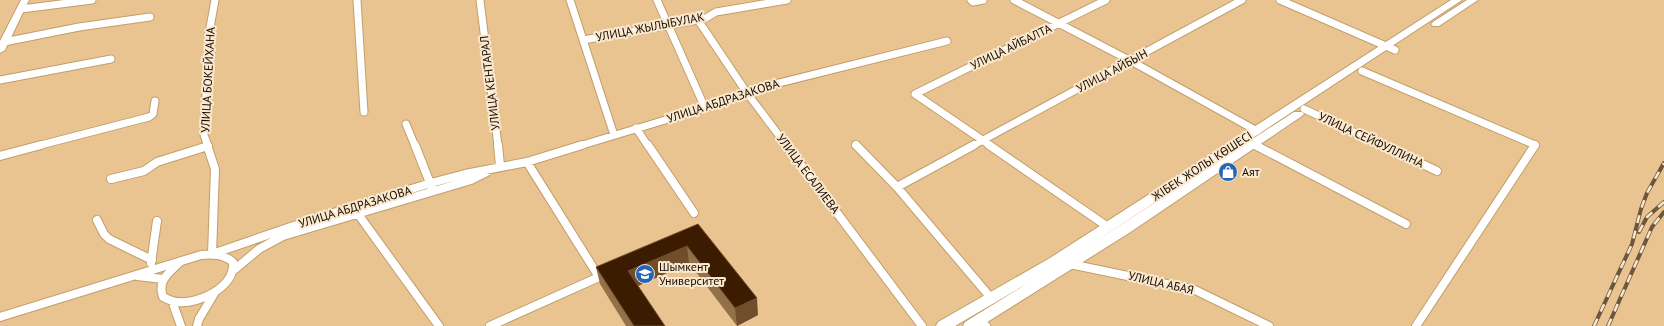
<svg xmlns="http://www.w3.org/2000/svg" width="1664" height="326" font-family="'PT Sans',sans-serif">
	<rect width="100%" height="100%" fill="#e9c491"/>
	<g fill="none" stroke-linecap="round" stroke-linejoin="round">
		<defs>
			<path id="street-far1" d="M357,0L364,112
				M480,0L498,146
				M570,0L614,135
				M657,0L705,108
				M971,0L973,2L983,0
				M1014,0L1131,61L1257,131
				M1280,0L1395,50
				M21,9L92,0
				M698,20L747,93L787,146
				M583,40L698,20L706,18L716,12L787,0
				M4,42L79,27L150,17
				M1362,71L1535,145L1534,146
				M0,80L111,59
				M1304,109L1384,146
				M406,124L415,146
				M636,128L648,146
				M1253,144L1257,146
				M856,145L857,146
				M37,146L149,117L153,114L155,101
				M208,146L204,135L209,33L215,0
				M579,146L705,108L755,89L947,41
				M972,146L1242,0
				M991,146L915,94L1106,0"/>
			<path id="street" d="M207,145L215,169L212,254L317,218L431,183L465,174L527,162L582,145
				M415,145L432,188
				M498,145L500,166
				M648,145L694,213
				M786,145L922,326
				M856,145L897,187L991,298
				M989,145L1108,227
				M1255,145L1406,224
				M1382,145L1437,171
				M0,156L41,145
				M111,179L144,171L157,162L208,146
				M897,187L974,145
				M358,214L439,326
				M97,220L104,234L109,239L152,260
				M151,263L157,221
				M1070,264L1195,290L1269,326
				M234,270L259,249L283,236L471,180L487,172
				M137,276L163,279
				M172,301L181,326
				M0,317L201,255C213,254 223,254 233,262C235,287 200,304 178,302C172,302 168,299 163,297C157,280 169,273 180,262
				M979,321L986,326
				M197,326L199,319L215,292
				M490,326L599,277L527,162
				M1416,326L1535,145"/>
			<path id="secondary" d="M21,0H29L5,50L0,53V41Z"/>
			<path id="primary" d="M1451,0H1462L1084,249L1294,112H1302L1304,114L1302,116L1129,233L981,326H963L965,322L1028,283L955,326H936L938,322L1050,258Z
				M1467,0H1478L1439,26H1433L1431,24L1433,22Z"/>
		</defs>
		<!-- street-far1 casing -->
		<use href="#street-far1" stroke="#c19e6b" stroke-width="9"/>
		<!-- street casing -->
		<use href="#street" stroke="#c19e6b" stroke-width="10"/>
		<!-- secondary casing -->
		<use href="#secondary" stroke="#c19e6b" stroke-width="2"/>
		<!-- primary casing -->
		<use href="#primary" stroke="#c19e6b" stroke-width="2"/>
		<!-- street-far1 -->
		<use href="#street-far1" stroke="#fff" stroke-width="7"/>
		<!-- street -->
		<use href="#street" stroke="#fff" stroke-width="8"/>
		<!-- secondary -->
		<use href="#secondary" fill="#fff" fill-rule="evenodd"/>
		<!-- primary -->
		<use href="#primary" fill="#fff" fill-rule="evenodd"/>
		<defs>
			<path id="rail" d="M1639,232L1647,217L1664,202
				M1594,326L1632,244L1641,209L1647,193L1664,163
				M1608,326L1652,227L1664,212"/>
		</defs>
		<!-- rail casing -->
		<use href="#rail" stroke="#6d563c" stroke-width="4"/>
		<!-- rail -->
		<use href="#rail" stroke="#fbe9cf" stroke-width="2.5" stroke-dasharray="8" stroke-linecap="butt"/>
	</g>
	<!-- wall -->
	<path fill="#927049" d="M698,224L758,315L737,326L689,263L638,286L665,326H626L600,284L596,267Z"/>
	<!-- shaded-wall -->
	<path fill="#704e2c" d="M687,246L689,263L631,289L628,271Z
		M757,298L758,315L737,326L735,308Z"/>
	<!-- building -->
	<path fill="#3c1c01" stroke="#704e2c" d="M698,224L757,298L735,308L687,246L628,271L665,326H634L596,267Z"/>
	<!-- icons -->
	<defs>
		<symbol id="shop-disc" viewBox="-11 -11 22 22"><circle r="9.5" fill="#2465b6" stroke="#fbe9cf"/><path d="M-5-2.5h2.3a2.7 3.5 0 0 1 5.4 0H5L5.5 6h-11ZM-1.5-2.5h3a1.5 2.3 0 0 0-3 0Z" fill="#fff"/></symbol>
		<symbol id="university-disc" viewBox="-11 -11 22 22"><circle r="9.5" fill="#2465b6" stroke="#fbe9cf"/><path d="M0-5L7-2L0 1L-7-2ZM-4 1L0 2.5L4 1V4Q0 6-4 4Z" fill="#fff"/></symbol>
	</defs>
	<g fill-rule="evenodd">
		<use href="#shop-disc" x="1217" y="161" width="22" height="22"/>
		<use href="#university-disc" x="634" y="263" width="22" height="22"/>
	</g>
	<g text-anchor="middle" stroke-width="4" stroke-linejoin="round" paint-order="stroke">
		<!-- street labels -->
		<g font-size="12" fill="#160a00" stroke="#fbe9cf">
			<text transform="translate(650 27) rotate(-11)" y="4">УЛИЦА ЖЫЛЫБУЛАК</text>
			<text transform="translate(1011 47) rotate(-26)" y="4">УЛИЦА АЙБАЛТА</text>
			<text transform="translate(1112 71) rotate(-28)" y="4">УЛИЦА АЙБЫН</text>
			<text transform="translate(208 80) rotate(-87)" y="4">УЛИЦА БОКЕЙХАНА</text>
			<text transform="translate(490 83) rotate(-97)" y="4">УЛИЦА КЕНТАРАЛ</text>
			<text transform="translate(723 101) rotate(-18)" y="4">УЛИЦА АБДРАЗАКОВА</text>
			<text transform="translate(1371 140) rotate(25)" y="4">УЛИЦА СЕЙФУЛЛИНА</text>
			<text transform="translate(1202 166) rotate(-33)" y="4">ЖІБЕК ЖОЛЫ КӨШЕСІ</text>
			<text transform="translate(808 174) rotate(53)" y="4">УЛИЦА ЕСАЛИЕВА</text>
			<text transform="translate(355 207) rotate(-17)" y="4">УЛИЦА АБДРАЗАКОВА</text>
			<text transform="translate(1161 283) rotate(13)" y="4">УЛИЦА АБАЯ</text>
		</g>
		<!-- poi labels -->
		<g font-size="12" fill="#160a00" stroke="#fbe9cf" text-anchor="start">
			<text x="1242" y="176">Аят</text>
			<text x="659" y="271">Шымкент<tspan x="659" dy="14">Университет</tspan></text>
		</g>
	</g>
</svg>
